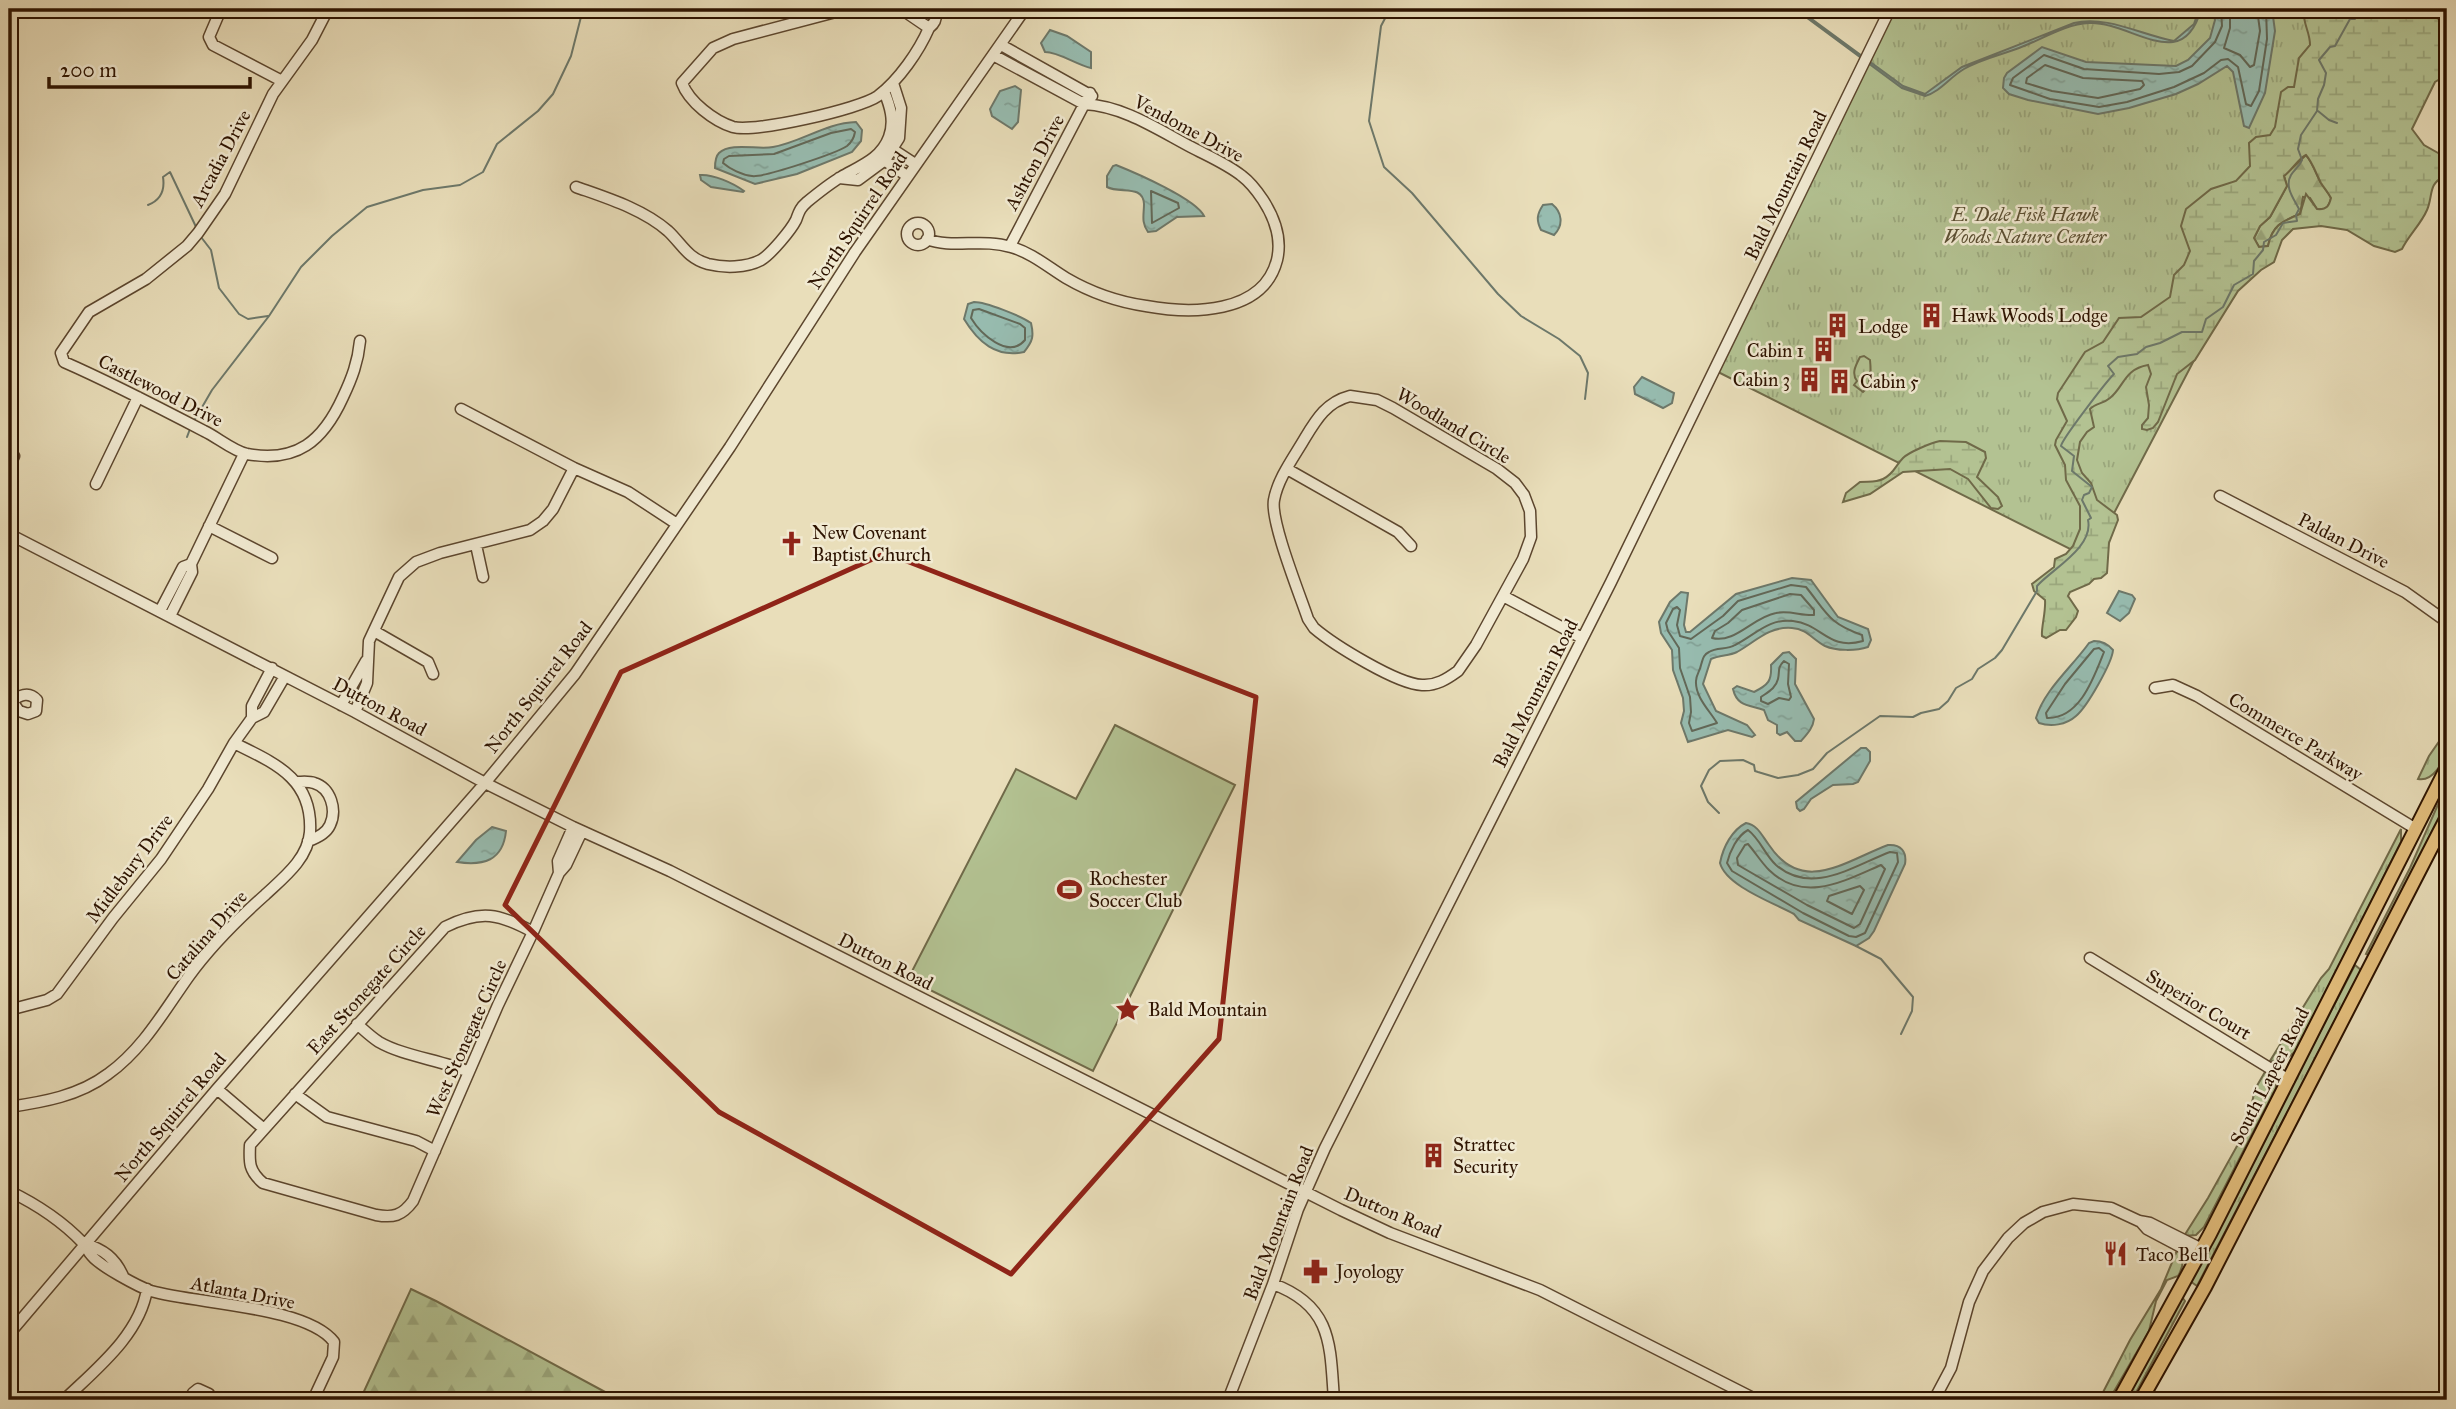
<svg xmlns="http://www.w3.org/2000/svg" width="2456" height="1409" font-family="'IM FELL Great Primer',serif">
	<defs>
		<pattern id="grass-tufts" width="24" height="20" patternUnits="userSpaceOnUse" patternTransform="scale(1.75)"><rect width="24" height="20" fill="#b3c292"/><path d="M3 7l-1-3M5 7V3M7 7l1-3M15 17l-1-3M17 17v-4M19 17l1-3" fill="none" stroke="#9aa67c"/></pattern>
		<pattern id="forest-firs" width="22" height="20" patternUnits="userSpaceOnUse" patternTransform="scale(1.75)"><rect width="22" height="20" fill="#b3c292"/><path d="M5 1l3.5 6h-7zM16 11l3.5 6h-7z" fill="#9aa67c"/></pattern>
		<pattern id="wetland-marsh" width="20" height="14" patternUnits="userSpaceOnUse" patternTransform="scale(1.75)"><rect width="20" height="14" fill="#b3c292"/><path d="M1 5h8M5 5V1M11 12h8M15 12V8" fill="none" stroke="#9aa67c"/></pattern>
		<pattern id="water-ripples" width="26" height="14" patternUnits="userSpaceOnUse" patternTransform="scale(1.75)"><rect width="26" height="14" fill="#97bcb0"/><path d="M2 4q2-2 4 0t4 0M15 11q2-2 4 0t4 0" fill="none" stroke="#82a196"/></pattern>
	</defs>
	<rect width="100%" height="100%" fill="#e9deba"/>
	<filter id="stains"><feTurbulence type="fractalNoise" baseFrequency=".00286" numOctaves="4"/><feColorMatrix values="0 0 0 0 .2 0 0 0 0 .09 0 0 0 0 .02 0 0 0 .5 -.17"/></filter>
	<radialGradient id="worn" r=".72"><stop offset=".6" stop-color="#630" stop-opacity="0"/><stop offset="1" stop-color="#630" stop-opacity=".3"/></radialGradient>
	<!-- grass -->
	<path fill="url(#grass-tufts)" stroke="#706a49" stroke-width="2" d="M1895,9H2378L2090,559L1718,372Z
		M2447,730C2447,736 2448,743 2447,748C2444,762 2433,782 2418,779L2429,756Z
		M2447,784V804L2369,955L2366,954L2410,868Z
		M2401,829V842L2296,1051L2282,1062L2270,1061L2321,978L2329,969Z
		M2355,965L2361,970L2197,1286L2190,1281Z
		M2265,1072L2274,1078L2276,1088L2204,1227L2196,1235L2184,1236L2208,1198L2246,1130L2255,1089Z
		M2178,1248C2185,1257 2184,1266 2178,1276L2167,1280L2156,1301L2149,1331L2109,1400H2099L2130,1340L2161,1289Z
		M2182,1297L2185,1301L2132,1400H2125Z"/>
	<!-- forest -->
	<path fill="url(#forest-firs)" stroke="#706a49" stroke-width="2" d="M2306,155C2313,163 2316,174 2321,183C2324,188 2328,192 2331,198C2329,206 2327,210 2317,209L2310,198L2303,197L2300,214C2282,221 2272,226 2268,246L2259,247L2254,238L2260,226L2270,217L2287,186L2284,176Z
		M411,1289L436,1301L620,1400H360Z"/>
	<!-- wetland -->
	<path fill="url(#wetland-marsh)" stroke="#706a49" stroke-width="2" fill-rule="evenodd" d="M2304,9H2421L2447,24V75L2435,82L2412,129L2424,145L2447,158V179L2444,177C2428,183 2433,197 2427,210C2421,224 2409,235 2402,249L2395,252L2374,246L2347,230L2321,226L2293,229L2282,240L2274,262L2261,270L2238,291L2195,360L2177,374L2158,422L2153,428L2147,430L2142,429V425L2148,418L2149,405L2146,387L2151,374L2148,365C2124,369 2124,387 2110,398C2103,404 2096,403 2090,409L2094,427L2087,432L2080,442L2077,460L2082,473L2091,483L2097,500L2117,515L2118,520L2109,543L2107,573L2101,578L2094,579L2089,584L2070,592L2068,596L2078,611L2076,617L2066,630H2060L2046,638L2042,636C2041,628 2046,612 2045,600L2034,591L2032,584L2054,567L2055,559L2066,554L2073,546L2080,529V506L2066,480L2065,465L2055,445L2056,440L2067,421L2057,399L2058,393L2085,352L2103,342L2119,318L2141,317L2170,297L2174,275L2184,265L2190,251L2181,226L2186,209L2211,189L2236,181L2250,166L2249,143L2256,137L2270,135L2275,127L2281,92L2288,87H2294L2299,58L2310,45C2310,31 2302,23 2304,9ZM2306,155C2313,163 2316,174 2321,183C2324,188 2328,192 2331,198C2329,206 2327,210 2317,209L2306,194L2300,214C2282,221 2272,226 2268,246L2259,247L2254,238L2260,226L2270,217L2287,186L2284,176C2292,170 2298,159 2306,155Z
		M1864,356L1870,360C1871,370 1872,385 1863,392L1854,385L1857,381C1851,373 1856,365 1860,357Z
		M1940,441L1966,442L1985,452L1986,458L1977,477L1998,497L2002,506L1998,509L1991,508L1968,479L1950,469L1903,472L1870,494L1843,502L1846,493L1860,482C1868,481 1875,483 1883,479C1894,474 1895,466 1903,458C1909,452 1931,443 1940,441Z"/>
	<!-- pitch -->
	<path fill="#b3c292" stroke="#706a49" stroke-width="2" d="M1115,725L1235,785L1093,1071L908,979L1016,769L1076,799Z"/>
	<!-- water -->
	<path fill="url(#water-ripples)" stroke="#6d786a" stroke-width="2" d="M1795,9H1798L1903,86L1925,94L1962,67L2074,23C2106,15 2142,35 2174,41L2194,24L2199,9H2201C2183,76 2131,21 2089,23C2065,24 2041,40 2019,48C2001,55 1981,59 1964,69C1950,77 1940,92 1925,96L1902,88Z
		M2212,9H2272L2275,31L2265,93L2249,128L2244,126L2233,72L2227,66L2198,84L2176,94L2129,108L2098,114L2028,100L2009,94L2003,88L2004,78L2007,73L2042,47L2086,62L2176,66L2188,60L2210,38L2215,20Z
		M1050,30L1067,36L1091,52V68C1077,65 1059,52 1045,52L1041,43Z
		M1015,86L1021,90L1018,122L1012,129L992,116L990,109L1000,91Z
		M856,122L862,130L861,141L852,152L797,174L755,184L715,168C715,163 715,157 719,153C731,142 758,150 773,147C802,142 825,123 856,122Z
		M1116,165C1136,173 1196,199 1204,216L1177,217L1156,231L1148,232C1141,222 1144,215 1144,204C1143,184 1120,194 1107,187V176L1113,166Z
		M700,175C713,174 733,183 744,191L743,192L711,187L701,180Z
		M1552,204C1562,212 1564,225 1554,235L1541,230C1536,220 1537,214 1543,205Z
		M974,302C986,302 1021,316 1031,323C1034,336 1033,341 1024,352C996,358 978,342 964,319L968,304Z
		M1642,377L1674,393L1672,403L1663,408L1635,394L1634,387Z
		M1792,578L1811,580L1838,617L1868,629L1871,640L1868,647C1856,651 1836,651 1825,646C1812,639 1807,629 1792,628C1769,626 1755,642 1737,652C1729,656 1720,655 1711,659L1703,684L1716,711L1747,725L1755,735L1752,737L1728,730L1688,742L1681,723L1684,711L1683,698L1673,670L1672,650L1661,633L1659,622L1670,602L1681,592L1688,593L1684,625L1686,632H1690L1736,594Z
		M2119,591L2132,595L2135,599L2129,613L2120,621L2107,613Z
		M2094,641C2102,641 2108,644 2113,650C2112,663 2087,707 2076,716C2066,725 2051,727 2039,723L2036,718C2044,690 2072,667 2089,643Z
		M1789,652L1796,659L1795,684L1814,719C1813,728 1807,734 1801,741H1795L1787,732L1780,735L1777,733V725L1768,720L1764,710C1750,705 1737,707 1733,689L1737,686L1754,692C1768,685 1772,681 1771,665L1783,653Z
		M1861,748H1866L1870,752V761L1858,782L1853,784L1833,785L1811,799L1804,809L1800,811L1797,808L1796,802Z
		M1746,823C1758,825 1762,836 1769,845C1803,896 1845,861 1888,845C1901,844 1907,852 1905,864L1874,931L1869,938L1856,946L1799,920L1794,914C1774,903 1726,886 1720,863C1723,847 1732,830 1746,823Z
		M492,827L506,831C503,861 483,866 457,862L476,840Z"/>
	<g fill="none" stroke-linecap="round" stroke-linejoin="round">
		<!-- shore -->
		<path stroke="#626858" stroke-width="2" d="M2221,9L2222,26L2215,42L2192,66L2179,72L2159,74L2084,69L2044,55L2013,78L2010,85L2050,99L2099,107L2127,102L2174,87L2204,73L2221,60L2228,59L2238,67L2246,104L2251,106L2259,91L2267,39L2266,9
			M2230,9V28L2224,48L2240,55L2250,67L2254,65L2260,31L2257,9
			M2045,65L2083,78L2142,81L2144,85L2140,89L2098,98L2052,91L2026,83L2027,78Z
			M851,129L855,132C854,138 852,142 847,146C837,153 763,178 752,176C742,175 730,169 723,163L724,159L729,156L774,154L831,133Z
			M1151,191L1178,203L1179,208L1152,223Z
			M979,309L1020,324L1025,328V340C1008,360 980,333 971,318L973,310Z
			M1791,585L1806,587C1827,613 1828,623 1862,635L1863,641C1828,651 1822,624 1793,621C1769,618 1755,635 1735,645C1727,650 1717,647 1709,652C1703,655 1703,659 1701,665C1700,671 1696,675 1696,681C1695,697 1710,711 1717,723L1692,731L1689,723L1691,712L1690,697L1680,668L1679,648L1668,631L1666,623L1673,609L1677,607L1680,610L1677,625L1680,636L1691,639L1723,616L1738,601Z
			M1790,594L1801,595L1814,610V615C1802,616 1789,610 1776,613C1753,617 1735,644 1712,638L1715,631L1728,623L1742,610Z
			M2099,648L2104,652C2094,677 2080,719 2047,718L2046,713L2065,684L2094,649Z
			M1784,661L1789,664L1788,684L1791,697L1789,700L1779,698L1768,704L1761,701V697C1768,692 1776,688 1778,679C1780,670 1777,668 1784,661Z
			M1748,830C1760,839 1765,855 1776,865C1812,896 1853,866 1890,852L1897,853L1898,862L1865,933L1856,937L1849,936L1803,913L1732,871L1727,863C1730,851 1737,836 1748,830Z
			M1748,844C1755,852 1761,862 1769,870C1804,904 1844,881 1881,865L1885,869L1860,924L1854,928L1807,905L1738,865L1737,858L1745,845Z
			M1860,886L1864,890L1852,914L1827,901L1829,896Z"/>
		<!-- stream -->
		<path stroke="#6d786a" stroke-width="2" d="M1390,9L1381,26L1369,121L1384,167L1412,193L1498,294L1521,316L1559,339L1580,356L1588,373L1585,399
			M2387,13L2389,9
			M2318,111L2329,120L2337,123
			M148,205C161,200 165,190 163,177L170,172L197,229
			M201,237L211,250L219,288L239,314L248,319L268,316
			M194,421L212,390L269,316L301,267L332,236L367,207L423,190L460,185L483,172L497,144L538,111L553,94L571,56L583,9
			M187,437L190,429
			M1719,813L1708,802L1701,786L1709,770L1720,761L1743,760L1754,765L1755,771L1758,772L1778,778L1798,775L1813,769L1827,753L1880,716L1913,717L1921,713L1939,709L1948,701L1956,688L1972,679L1978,669L1995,658L2002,650L2037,591V586C2052,569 2094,547 2088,520L2091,518L2082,500L2084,495L2089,493L2092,487L2072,471L2074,456L2061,446C2062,439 2106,382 2114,374L2108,366L2118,357L2137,354L2146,347L2160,343L2182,332H2202L2206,319L2223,307L2234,285L2253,274L2254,261L2263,250L2264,242L2276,235L2283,223L2297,221L2296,215L2299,209C2294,199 2284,187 2291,175C2295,169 2299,167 2302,160L2298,149L2301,135L2317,111L2318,99L2324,85L2326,73L2319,60L2330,47L2335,46L2350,19H2355L2361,9
			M1856,946L1881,959L1913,997L1912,1011L1901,1034"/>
		<defs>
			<path id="minor" d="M221,9L209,37L213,45L282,81
				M328,9L312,40L273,94L225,194L198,233L187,246L146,279L89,312L61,353L64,362C112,383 158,407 204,431C217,437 233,451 247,454C297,463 323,441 343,397C352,378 358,362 360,341
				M847,9L733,39L713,48L682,83C689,102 714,121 733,127C754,133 860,109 878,96C899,80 919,51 929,28L907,13L894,9
				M913,17L921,9
				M929,28C935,23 936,20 936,13L932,9
				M1001,45L1092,96
				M889,147L915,164
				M881,158L907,176
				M839,178L858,180L885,160L899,138L901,108L893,83
				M576,187C607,198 643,209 668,231C682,244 687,258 708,264C724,268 746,268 761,260C771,254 791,230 796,220C799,212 800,208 807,202C818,193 829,184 841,177C860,166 881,159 889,137C895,121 890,106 884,91
				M907 234a11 11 0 1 1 22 0a11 11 0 1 1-22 0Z
				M927,239C951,249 982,238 1011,247C1032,253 1048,267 1066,278C1090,292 1118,302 1146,306C1190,314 1263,315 1277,260C1282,239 1274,217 1263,200C1257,191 1250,182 1242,176C1227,164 1208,156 1191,147C1157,129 1123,106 1084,104L993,55
				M1010,246L1090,93
				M1350,396L1377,400L1393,408L1497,469L1515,483L1524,495L1530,511L1531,537L1523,559L1476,645L1458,671C1447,679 1436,686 1422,685C1397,684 1334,645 1314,628L1308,619C1300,595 1270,521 1274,500C1278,478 1294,457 1305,438C1317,418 1327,402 1350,396Z
				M461,409L574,468L628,492L677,524
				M9,466L14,456
				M1287,469L1398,532L1411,546
				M96,484L138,397
				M2220,496L2405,592L2447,622
				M209,526L272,558
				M9,534L355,712L485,783L573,827L670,871L1341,1210L1390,1233L1540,1290L1757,1400
				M476,545L483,577
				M1503,596L1582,638
				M160,611L183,567L191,564
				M170,616L192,572L191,564L244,454
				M374,631L428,662L433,674
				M2155,688L2173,685L2197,696L2416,829
				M9,700L12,701L19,711L28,714L36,711L37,700C29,691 20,695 12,701
				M341,705L366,661
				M355,712L367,683L369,641L399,577L416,562L440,553L530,530L543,521L553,509L574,468
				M252,718V706L272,668
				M297,782C302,782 309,781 314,783C331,788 337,810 330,825C326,834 317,838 308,841
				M573,827L558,861L559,873L566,865L582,831
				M533,932C500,914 481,909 445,927L250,1145C249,1163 249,1171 263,1183L376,1215C393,1218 402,1216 413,1201L498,1005L533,932L559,873
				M2090,958L2289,1080
				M9,1010L47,1000L57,994L113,918L161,859L208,789L234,743L252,718L264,712L285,676
				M357,1024C364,1030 371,1037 379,1042C403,1056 441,1060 469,1072
				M217,1089L264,1129
				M295,1094L327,1117L416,1141L435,1151
				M9,1107C43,1102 79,1096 108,1074C143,1049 164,1011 189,976C210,947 238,919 265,895C283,878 308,859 310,832C313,778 274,763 234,743
				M9,1191C36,1204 62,1221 83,1243C87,1247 88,1252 92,1256C100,1266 139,1287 151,1291C196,1304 307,1306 334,1342L333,1357L313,1400
				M2140,1221L2147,1229L2198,1256
				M85,1244C103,1249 115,1258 123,1276
				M1273,1284C1333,1306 1330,1346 1334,1400
				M9,1334L217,1089L485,783L575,674L730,447L855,252L1025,9
				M64,1400C95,1370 140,1335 147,1289
				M190,1400L193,1393L198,1389L209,1394L212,1400
				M1228,1400L1273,1284L1298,1209L1325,1148L1611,582L1890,9
				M1934,1400L1951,1368L1969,1302L1983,1271L2008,1238L2024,1223L2043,1212L2073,1204L2111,1208L2139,1221L2150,1223L2202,1249"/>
			<path id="major" d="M2119,1400L2210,1234L2447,767
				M2141,1400L2205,1287L2447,817"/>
		</defs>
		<!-- minor casing -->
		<use href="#minor" stroke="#5c462e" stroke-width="13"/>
		<!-- major casing -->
		<use href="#major" stroke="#2d1300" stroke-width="16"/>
		<!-- minor -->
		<use href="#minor" stroke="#f1ead2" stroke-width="10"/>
		<!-- major -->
		<use href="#major" stroke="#e4bf7d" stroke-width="12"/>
	</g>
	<!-- marked area -->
	<path fill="none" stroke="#8f2418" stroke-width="5" stroke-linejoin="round" d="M886,553L1256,697L1219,1039L1011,1274L719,1112L505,905L621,672Z"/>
	<!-- icons -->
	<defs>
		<symbol id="building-bare" viewBox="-9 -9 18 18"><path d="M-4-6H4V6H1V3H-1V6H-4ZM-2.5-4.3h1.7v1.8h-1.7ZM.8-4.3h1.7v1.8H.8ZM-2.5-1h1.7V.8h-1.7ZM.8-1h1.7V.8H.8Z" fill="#8f2418" stroke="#f1ead2" stroke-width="2.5" paint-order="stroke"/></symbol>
		<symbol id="church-bare" viewBox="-9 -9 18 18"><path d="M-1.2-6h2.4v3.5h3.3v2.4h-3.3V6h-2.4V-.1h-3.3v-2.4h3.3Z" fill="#8f2418" stroke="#f1ead2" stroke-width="2.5" paint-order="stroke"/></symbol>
		<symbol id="stadium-bare" viewBox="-9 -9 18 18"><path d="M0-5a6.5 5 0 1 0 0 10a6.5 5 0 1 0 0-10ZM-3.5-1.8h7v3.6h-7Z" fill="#8f2418" stroke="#f1ead2" stroke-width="2.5" paint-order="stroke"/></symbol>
		<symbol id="sight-bare" viewBox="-9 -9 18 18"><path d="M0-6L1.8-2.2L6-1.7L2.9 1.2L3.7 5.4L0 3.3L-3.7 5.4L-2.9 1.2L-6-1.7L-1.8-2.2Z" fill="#8f2418" stroke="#f1ead2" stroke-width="2.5" paint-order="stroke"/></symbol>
		<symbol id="restaurant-bare" viewBox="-9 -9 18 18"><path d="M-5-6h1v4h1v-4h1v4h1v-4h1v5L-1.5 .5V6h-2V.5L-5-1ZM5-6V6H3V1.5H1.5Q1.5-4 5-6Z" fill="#8f2418" stroke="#f1ead2" stroke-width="2.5" paint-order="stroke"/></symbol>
		<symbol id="pharmacy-bare" viewBox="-9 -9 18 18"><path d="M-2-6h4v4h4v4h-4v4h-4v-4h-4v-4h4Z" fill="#8f2418" stroke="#f1ead2" stroke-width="2.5" paint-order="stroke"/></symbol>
	</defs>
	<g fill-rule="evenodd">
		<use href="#building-bare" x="1914" y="298" width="35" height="35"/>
		<use href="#building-bare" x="1820" y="308" width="35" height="35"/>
		<use href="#building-bare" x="1806" y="332" width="35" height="35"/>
		<use href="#building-bare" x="1792" y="362" width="35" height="35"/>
		<use href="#building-bare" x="1822" y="364" width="35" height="35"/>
		<use href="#church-bare" x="774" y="526" width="35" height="35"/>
		<use href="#stadium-bare" x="1052" y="872" width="35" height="35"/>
		<use href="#sight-bare" x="1110" y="992" width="35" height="35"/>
		<use href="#building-bare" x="1416" y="1138" width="35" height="35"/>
		<use href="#restaurant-bare" x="2098" y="1236" width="35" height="35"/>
		<use href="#pharmacy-bare" x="1298" y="1254" width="35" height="35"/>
	</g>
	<g text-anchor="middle" stroke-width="5" stroke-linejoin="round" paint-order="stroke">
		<!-- street labels -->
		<g font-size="19" fill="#2d1300" stroke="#f1ead2">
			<text transform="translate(1189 128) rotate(28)" y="7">Vendome Drive</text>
			<text transform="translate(220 158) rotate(-62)" y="7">Arcadia Drive</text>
			<text transform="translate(1034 162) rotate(-62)" y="7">Ashton Drive</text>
			<text transform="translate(1785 185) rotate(-64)" y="7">Bald Mountain Road</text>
			<text transform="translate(857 220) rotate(-56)" y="7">North Squirrel Road</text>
			<text transform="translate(161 390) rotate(27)" y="7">Castlewood Drive</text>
			<text transform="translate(1454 425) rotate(31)" y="7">Woodland Circle</text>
			<text transform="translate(2344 540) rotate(27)" y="7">Paldan Drive</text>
			<text transform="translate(538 687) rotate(-52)" y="7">North Squirrel Road</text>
			<text transform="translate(1535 693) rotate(-63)" y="7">Bald Mountain Road</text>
			<text transform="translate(380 706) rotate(28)" y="7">Dutton Road</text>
			<text transform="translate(2296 736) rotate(31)" y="7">Commerce Parkway</text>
			<text transform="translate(129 868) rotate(-53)" y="7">Midlebury Drive</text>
			<text transform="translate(206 935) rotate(-49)" y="7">Catalina Drive</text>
			<text transform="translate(886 961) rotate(27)" y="7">Dutton Road</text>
			<text transform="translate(366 989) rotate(-48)" y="7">East Stonegate Circle</text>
			<text transform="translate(2199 1004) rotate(31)" y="7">Superior Court</text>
			<text transform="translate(466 1038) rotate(-66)" y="7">West Stonegate Circle</text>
			<text transform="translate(2269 1076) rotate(-63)" y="7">South Lapeer Road</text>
			<text transform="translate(170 1117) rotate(-50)" y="7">North Squirrel Road</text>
			<text transform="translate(1393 1212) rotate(23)" y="7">Dutton Road</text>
			<text transform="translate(1278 1223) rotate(-69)" y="7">Bald Mountain Road</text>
			<text transform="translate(243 1292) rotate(11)" y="7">Atlanta Drive</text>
		</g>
		<!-- park labels -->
		<g font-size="19" font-style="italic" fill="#5c5033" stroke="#f1ead2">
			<text x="2025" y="221">E. Dale Fisk Hawk<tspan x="2025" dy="22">Woods Nature Center</tspan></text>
		</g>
		<!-- poi labels -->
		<g font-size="19" fill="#2d1300" stroke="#f1ead2" text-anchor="start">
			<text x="1951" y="322">Hawk Woods Lodge</text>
			<text x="1858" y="333">Lodge</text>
			<text x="1804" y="357" text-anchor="end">Cabin 1</text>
			<text x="1790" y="386" text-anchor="end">Cabin 3</text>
			<text x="1860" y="388">Cabin 5</text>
			<text x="812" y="539">New Covenant<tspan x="812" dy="22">Baptist Church</tspan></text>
			<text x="1089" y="885">Rochester<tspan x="1089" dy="22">Soccer Club</tspan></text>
			<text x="1148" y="1016">Bald Mountain</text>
			<text x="1453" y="1151">Strattec<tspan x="1453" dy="22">Security</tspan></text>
			<text x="2136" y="1261">Taco Bell</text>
			<text x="1336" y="1278">Joyology</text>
		</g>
	</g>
	<!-- margin -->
	<rect width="2456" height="1409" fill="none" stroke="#e9deba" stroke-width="35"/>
	<rect x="10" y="10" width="2435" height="1388" fill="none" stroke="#2d1300" stroke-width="3.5"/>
	<rect x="18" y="18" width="2421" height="1374" fill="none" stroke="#2d1300" stroke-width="2"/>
	<!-- scale -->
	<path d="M49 77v10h201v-10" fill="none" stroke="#2d1300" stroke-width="3.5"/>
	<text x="60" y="77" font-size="21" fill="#2d1300" stroke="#f1ead2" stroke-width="5" paint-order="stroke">200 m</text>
	<rect width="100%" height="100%" filter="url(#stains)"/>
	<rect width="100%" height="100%" fill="url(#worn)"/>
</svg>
